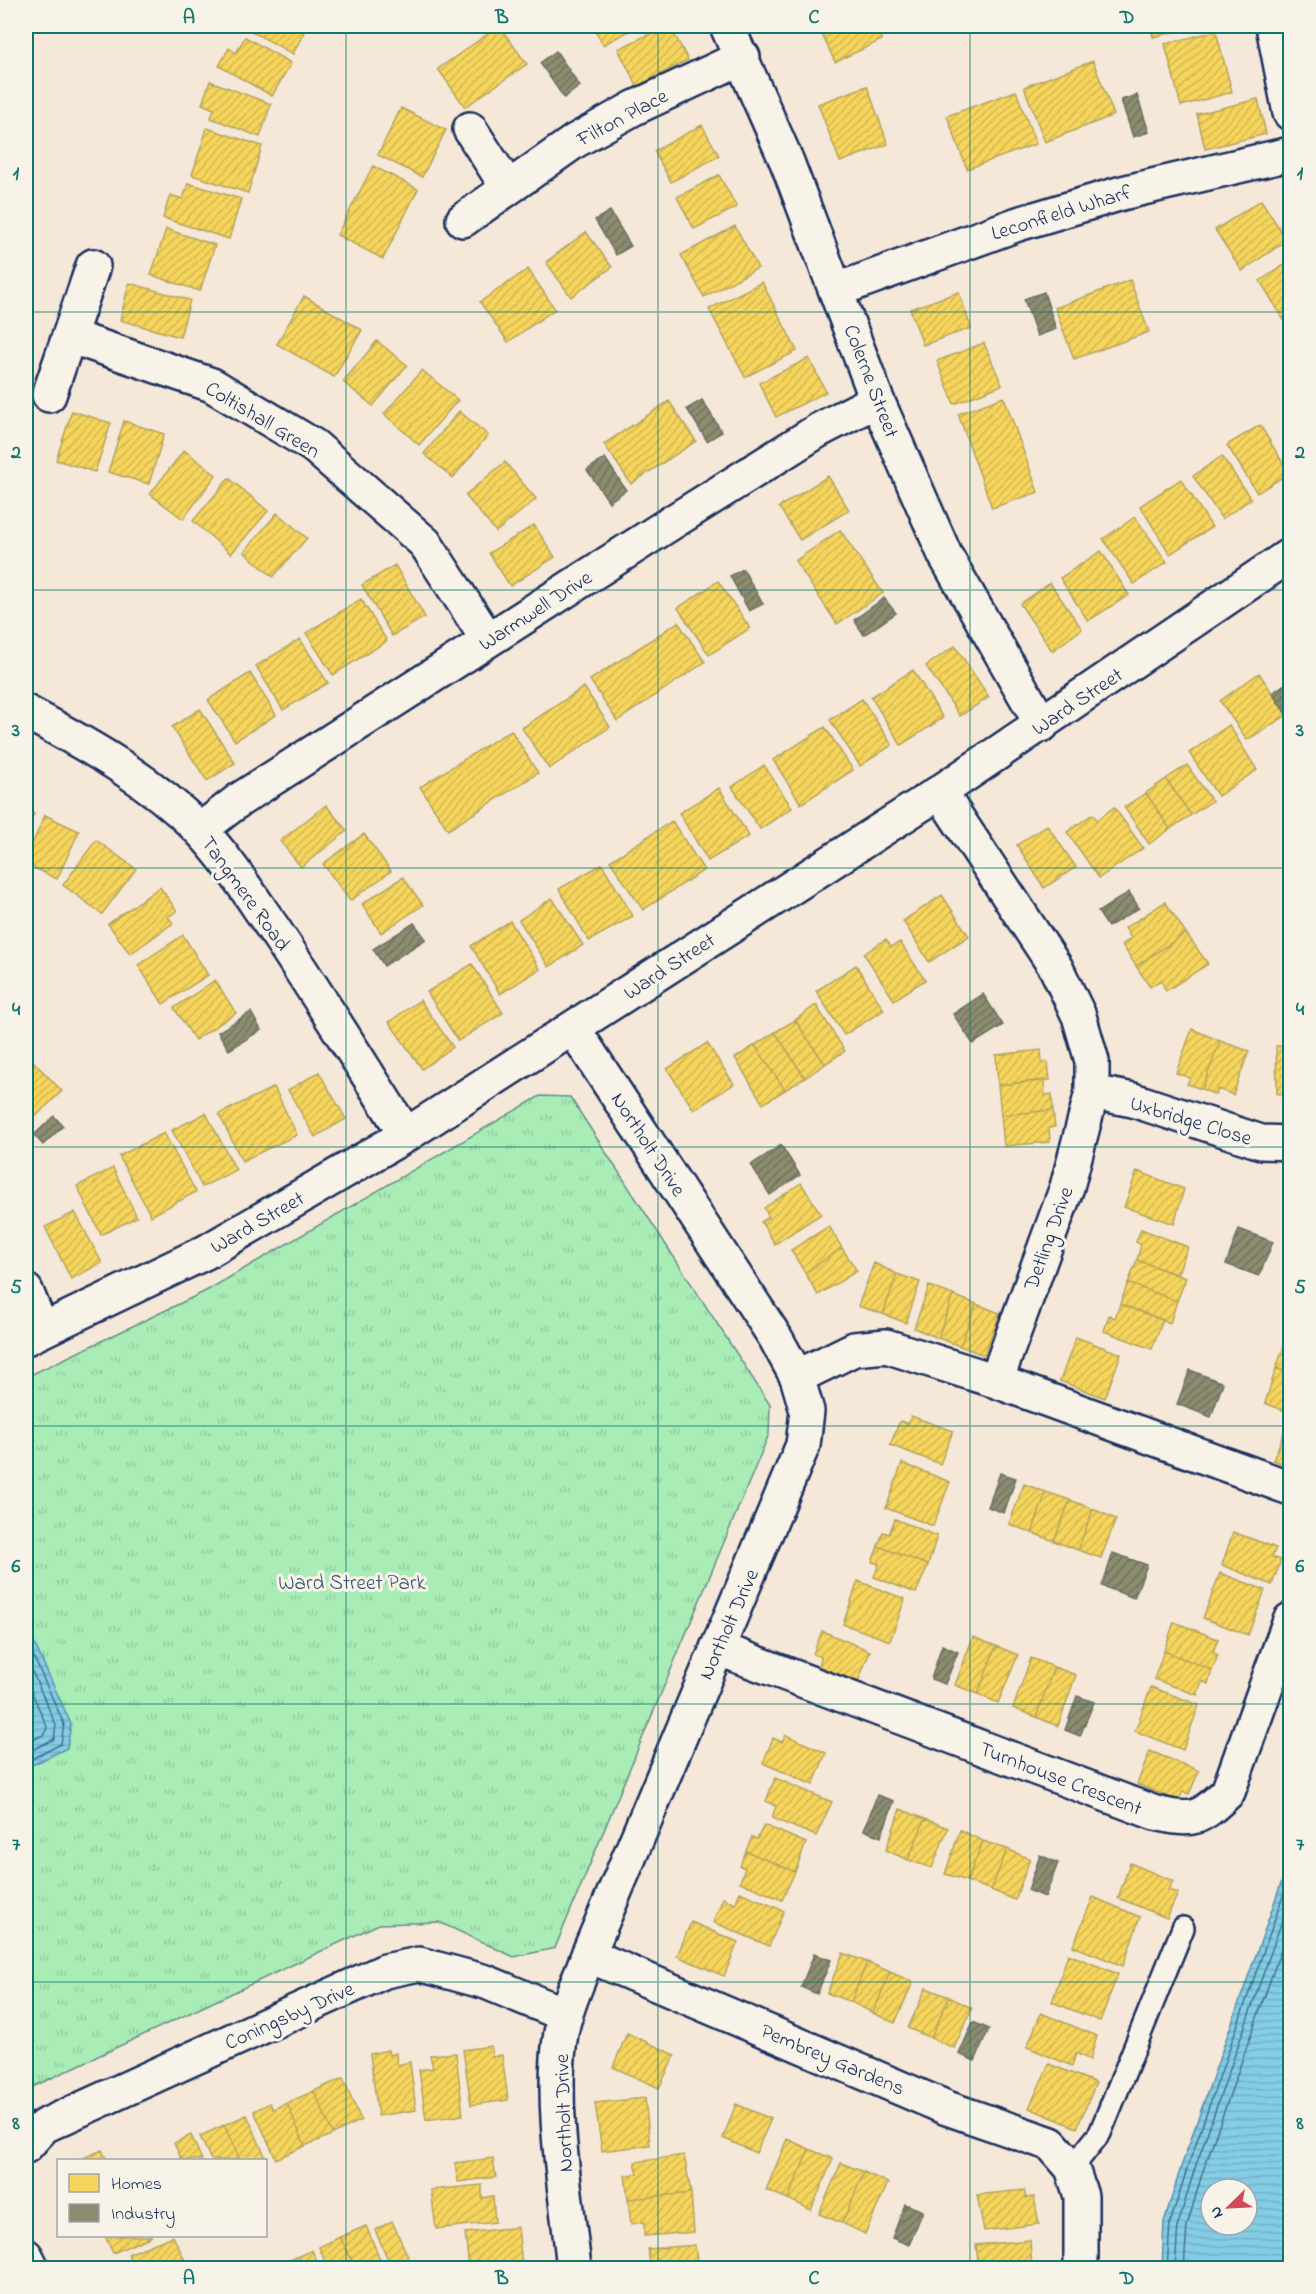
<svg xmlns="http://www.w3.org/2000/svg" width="1316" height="2294" font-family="'Indie Flower',sans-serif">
	<defs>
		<pattern id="park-tufts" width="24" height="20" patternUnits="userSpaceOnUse" patternTransform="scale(1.5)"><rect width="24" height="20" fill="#a9ecb5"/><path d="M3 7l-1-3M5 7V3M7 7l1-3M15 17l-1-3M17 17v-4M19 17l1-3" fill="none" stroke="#91cb9e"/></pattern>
		<pattern id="water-rules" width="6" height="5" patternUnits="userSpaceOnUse" patternTransform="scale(1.5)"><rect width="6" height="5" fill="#84cde4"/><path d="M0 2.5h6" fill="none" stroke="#71b0c6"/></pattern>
		<pattern id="homes-hatch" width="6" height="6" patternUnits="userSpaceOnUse" patternTransform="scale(1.5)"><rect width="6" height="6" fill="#f6d55c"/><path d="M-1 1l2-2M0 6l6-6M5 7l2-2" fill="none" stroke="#d2b752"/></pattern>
		<pattern id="industry-hatch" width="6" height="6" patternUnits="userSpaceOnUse" patternTransform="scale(1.5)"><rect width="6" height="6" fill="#8c8c6e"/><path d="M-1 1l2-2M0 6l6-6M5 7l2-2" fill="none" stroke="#72735e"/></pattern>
	</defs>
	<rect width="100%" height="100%" fill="#f5e8d9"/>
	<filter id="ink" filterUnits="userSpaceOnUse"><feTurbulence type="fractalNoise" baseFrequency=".0167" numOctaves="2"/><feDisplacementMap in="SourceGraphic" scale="12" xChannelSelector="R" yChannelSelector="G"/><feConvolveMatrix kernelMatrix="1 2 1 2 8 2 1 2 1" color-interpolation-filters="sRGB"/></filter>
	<g filter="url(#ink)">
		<!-- park -->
		<path fill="url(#park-tufts)" stroke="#628e8a" stroke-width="1.5" d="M540,1096L570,1097L770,1405L769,1434L555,1948L514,1957L439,1922L379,1924L26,2090V1377L206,1291Z"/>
		<!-- water -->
		<path fill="url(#water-rules)" stroke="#5a8eae" stroke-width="1.5" fill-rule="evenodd" d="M26,1625L71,1724L67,1748L26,1768Z
			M1290,1858V2268H1162L1164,2222L1181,2167ZM1211,2189H1247V2225H1211Z"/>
		<!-- homes -->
		<path fill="url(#homes-hatch)" stroke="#b4a35d" stroke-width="1.5" d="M249,26H307L293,54L247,29Z
			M499,26L527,64L465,107L438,69Z
			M593,26H638L603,45Z
			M666,26H670L688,60L637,86L618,49Z
			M818,26H875L882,40L835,62Z
			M1150,26H1197L1153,37Z
			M1216,31L1232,92L1181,106L1165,44Z
			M245,37L291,63L272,96L219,66L229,48L236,53Z
			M1093,61L1114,115L1045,142L1024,87Z
			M210,81L271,104L260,137L211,118L214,109L202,104Z
			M867,86L888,144L840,162L818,104Z
			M1016,91L1036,144L967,169L947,116Z
			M1258,99L1266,134L1205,149L1197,114Z
			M401,108L446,130L422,177L378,155Z
			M702,125L719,156L671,182L654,151Z
			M207,128L262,146L248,193L192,175Z
			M373,166L418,189L383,259L337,235Z
			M719,175L737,207L694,229L677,197Z
			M188,183L241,199L229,239L163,218L170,195L183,199Z
			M1261,200L1287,240L1242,271L1215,230Z
			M735,226L758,268L704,297L681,255Z
			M166,229L215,245L200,291L151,275Z
			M586,232L612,267L571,297L546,262Z
			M1290,261V330L1260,281Z
			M528,269L555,309L508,342L480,302Z
			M1130,280L1149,332L1074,359L1055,308Z
			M762,282L797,351L745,377L709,309Z
			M129,283L190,300L180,337L120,320Z
			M959,292L971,328L923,345L910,309Z
			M304,296L362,330L334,377L277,344Z
			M377,341L407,365L373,406L343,382Z
			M984,343L1002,385L954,404L937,361Z
			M809,358L826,392L776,417L759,383Z
			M422,370L458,400L419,445L384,414Z
			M1004,397L1038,492L992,508L958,414Z
			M669,401L696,441L631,484L604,444Z
			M72,411L111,423L95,472L56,460Z
			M459,411L488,435L453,478L424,454Z
			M124,421L164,434L149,484L108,472Z
			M1260,425L1289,473L1257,493L1227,445Z
			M184,450L216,475L183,519L150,494Z
			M1222,456L1251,499L1222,519L1193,476Z
			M505,462L536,499L496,532L465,495Z
			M828,476L849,510L800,540L779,507Z
			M229,478L268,511L231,554L193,521Z
			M1181,479L1212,527L1170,554L1140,506Z
			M277,513L307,538L273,577L244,552Z
			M1135,517L1167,562L1134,584L1103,539Z
			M534,525L555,557L510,586L489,553Z
			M840,530L883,593L837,624L795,561Z
			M1101,551L1129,595L1088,621L1060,578Z
			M395,565L425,617L392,636L362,585Z
			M718,581L750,628L709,655L678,608Z
			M1050,583L1082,629L1052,651L1020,604Z
			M361,599L387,641L333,675L306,633Z
			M678,622L705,662L617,721L590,680Z
			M300,639L328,683L283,710L256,666Z
			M955,646L989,697L960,716L926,666Z
			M913,670L943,718L901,745L871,697Z
			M250,673L276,715L235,741L208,700Z
			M1259,673L1287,715L1247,740L1220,701Z
			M584,687L610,727L549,769L522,728Z
			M862,699L892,745L860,766L830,720Z
			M200,709L235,763L207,781L172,727Z
			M1229,725L1257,770L1218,796L1189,753Z
			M825,727L853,770L801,804L773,760Z
			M511,730L538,773L448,830L420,787Z
			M764,765L792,808L760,829L732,787Z
			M1187,765L1212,801L1191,815L1166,779Z
			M1166,779L1191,815L1170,829L1146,793Z
			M719,788L749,836L708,861L679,813Z
			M1146,793L1170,829L1149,844L1124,807Z
			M326,805L347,831L301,867L280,841Z
			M1114,807L1143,848L1099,878L1067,832L1093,814L1097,820Z
			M26,809L34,814L26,830Z
			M45,815L79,831L57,879L26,864V858Z
			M672,821L704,870L643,910L610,861Z
			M1047,825L1076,867L1044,888L1017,845Z
			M364,834L391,871L350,901L323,864Z
			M96,840L136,869L102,914L63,885Z
			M602,864L633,916L589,941L559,889Z
			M403,877L423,905L381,933L362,904Z
			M160,887L177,911L168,917L173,923L130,954L108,924Z
			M942,895L969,936L929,962L903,921Z
			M552,898L583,945L549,967L519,920Z
			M1165,902L1186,933L1136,966L1122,945L1131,938L1125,928Z
			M510,921L540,969L500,994L471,946Z
			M1186,933L1208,964L1166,991L1161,980L1150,987L1136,966Z
			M183,935L208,975L163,1004L138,965Z
			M886,939L891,947L900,942L925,980L894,1000L864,954Z
			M472,964L503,1013L458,1041L427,992Z
			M856,965L884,1010L844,1035L816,991Z
			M215,980L236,1013L195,1040L174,1008Z
			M420,1000L453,1047L422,1069L389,1022Z
			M816,1005L845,1051L825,1064L795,1020Z
			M795,1020L825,1064L805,1078L775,1032Z
			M1192,1029L1220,1041L1202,1089L1187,1084L1190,1078L1176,1073Z
			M775,1032L805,1078L785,1090L755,1045Z
			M1220,1041L1249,1051L1233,1095L1218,1089L1216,1095L1202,1089Z
			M707,1043L734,1084L694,1110L667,1069Z
			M755,1045L785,1090L763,1104L735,1058Z
			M1276,1046H1290V1108L1288,1093L1277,1094Z
			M1041,1050L1042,1063L1048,1062L1050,1080L998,1085L996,1055Z
			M26,1054L62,1091L30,1122L26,1117Z
			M319,1072L346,1119L315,1137L288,1090Z
			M1044,1080L1045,1095L1052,1094L1053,1110L1001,1115L998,1085Z
			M274,1087L297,1135L242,1161L219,1114Z
			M1053,1110L1055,1127L1049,1128L1050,1142L1004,1146L1001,1115Z
			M206,1113L236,1170L202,1187L172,1130Z
			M164,1133L196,1192L151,1216L119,1156Z
			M113,1168L137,1217L101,1235L77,1186Z
			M1137,1171L1184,1189L1174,1224L1124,1207Z
			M801,1183L821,1214L775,1244L761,1222L769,1217L764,1208Z
			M75,1212L102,1263L71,1279L45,1227Z
			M829,1226L842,1248L805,1273L791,1250Z
			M1141,1229L1188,1247L1177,1275L1137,1260L1141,1245L1136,1242Z
			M842,1248L857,1271L818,1295L805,1273Z
			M1137,1260L1186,1278L1177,1301L1128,1283Z
			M874,1263L897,1274L883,1314L858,1306Z
			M897,1274L920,1282L906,1323L883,1314Z
			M1128,1283L1177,1301L1170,1323L1120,1304Z
			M929,1286L953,1295L938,1338L914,1328Z
			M953,1295L976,1304L960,1346L938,1338Z
			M976,1304L1000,1313L984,1355L960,1346Z
			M1120,1304L1163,1320L1152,1349L1104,1331L1109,1315L1115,1318Z
			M1289,1333H1290V1374L1276,1368Z
			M1076,1337L1121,1354L1105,1398L1060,1381Z
			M1276,1368L1290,1374V1413L1265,1403Z
			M911,1416L953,1431L940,1464L890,1445L900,1421L908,1424Z
			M1287,1425L1290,1427V1466L1273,1460Z
			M902,1463L950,1482L933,1526L886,1508Z
			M1024,1484L1046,1492L1032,1533L1009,1524Z
			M1046,1492L1070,1500L1054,1541L1032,1533Z
			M1070,1500L1093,1509L1078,1550L1054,1541Z
			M1093,1509L1116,1519L1101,1558L1078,1550Z
			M895,1519L937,1536L928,1565L878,1546L883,1532L889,1534Z
			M1233,1532L1276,1548L1272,1557L1281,1560L1272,1585L1222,1565Z
			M878,1546L928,1565L916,1593L874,1577L879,1564L872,1562Z
			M1220,1573L1265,1590L1248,1635L1203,1618Z
			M858,1581L905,1599L890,1641L843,1624Z
			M1174,1622L1218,1639L1213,1652L1218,1655L1212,1670L1164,1651Z
			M822,1631L870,1651L858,1682L819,1667L821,1657L813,1654Z
			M973,1637L996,1646L978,1694L955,1685Z
			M996,1646L1018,1655L998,1703L978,1694Z
			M1164,1651L1212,1670L1208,1684L1202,1681L1197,1695L1154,1679Z
			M1031,1658L1054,1667L1036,1717L1013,1708Z
			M1054,1667L1076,1675L1058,1726L1036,1717Z
			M1151,1687L1199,1705L1183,1750L1135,1731Z
			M786,1735L826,1753L813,1785L763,1763L773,1738L782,1742Z
			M1150,1751L1199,1771L1189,1794L1183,1792L1178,1801L1137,1784Z
			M775,1778L832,1802L816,1836L772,1818L776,1806L766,1801Z
			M900,1809L925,1819L908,1860L886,1850Z
			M925,1819L948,1828L932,1868L908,1860Z
			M764,1825L806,1843L795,1872L746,1851L752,1837L757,1839Z
			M960,1830L983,1841L967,1881L945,1874Z
			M983,1841L1007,1849L991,1890L967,1881Z
			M1007,1849L1030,1859L1015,1900L991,1890Z
			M746,1851L795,1872L782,1900L740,1882L745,1868L740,1866Z
			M1130,1863L1173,1881L1168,1890L1178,1893L1167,1918L1118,1898Z
			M740,1892L784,1911L769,1946L713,1922L723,1898L735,1904Z
			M1093,1897L1140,1917L1123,1966L1073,1946Z
			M691,1922L738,1942L724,1976L677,1956Z
			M843,1953L867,1962L851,2002L827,1993Z
			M1068,1954L1118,1974L1100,2021L1052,2002Z
			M867,1962L890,1972L873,2013L851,2002Z
			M890,1972L913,1982L895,2023L873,2013Z
			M926,1988L949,1997L931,2038L908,2028Z
			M949,1997L972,2008L954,2048L931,2038Z
			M1041,2013L1097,2036L1090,2060L1076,2053L1072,2066L1027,2047Z
			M627,2033L675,2055L659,2088L613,2067Z
			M491,2046L492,2057L502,2055L508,2100L471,2105L463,2050Z
			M388,2050L389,2055L396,2053L397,2065L410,2062L416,2110L378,2116L370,2054Z
			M456,2053L463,2115L426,2120L419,2070L433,2068L430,2055Z
			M1049,2064L1096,2083L1077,2128L1029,2108Z
			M343,2078L361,2120L333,2134L314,2091Z
			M314,2091L333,2134L305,2146L287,2103Z
			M645,2098L650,2145L602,2151L595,2103Z
			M270,2103L273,2109L287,2103L305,2146L276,2159L254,2111Z
			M736,2104L771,2119L756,2153L723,2138Z
			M247,2115L265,2156L254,2160H240L224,2125Z
			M224,2125L240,2160H211L200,2136Z
			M191,2135L202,2160H182L174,2143Z
			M787,2139L809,2149L788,2199L766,2190Z
			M809,2149L833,2159L811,2210L788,2199Z
			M102,2150L107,2160H79Z
			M684,2155L691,2193L628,2199L625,2175L638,2174L635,2162Z
			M493,2158L496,2177L458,2182L455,2163Z
			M841,2163L864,2172L842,2223L819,2214Z
			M864,2172L888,2183L865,2234L842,2223Z
			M482,2185V2198L493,2196L495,2222L436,2229L431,2190Z
			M1024,2190L1026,2198L1034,2197L1039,2224L984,2231L977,2195Z
			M691,2193L694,2232L644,2236V2222L631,2224L628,2199Z
			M392,2221L409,2259L391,2266L375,2230Z
			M366,2226L383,2266L379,2268H356L340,2237Z
			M518,2227L522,2265L469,2268L465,2233Z
			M105,2236H152L113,2253Z
			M173,2236L189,2268H129L133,2266L128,2254Z
			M340,2237L356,2268H328L319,2247Z
			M1030,2240L1032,2268H979L976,2245Z
			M695,2245L698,2268H644L643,2264H650L648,2249Z
			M312,2250L320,2268H291L288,2261Z
			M288,2261L291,2268H269Z"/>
		<!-- industry -->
		<path fill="url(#industry-hatch)" stroke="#6a7069" stroke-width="1.5" d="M556,51L580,86L564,98L540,63Z
			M1137,95L1149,132L1133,137L1121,100Z
			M610,211L631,246L616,255L595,220Z
			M1044,292L1056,329L1037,336L1024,299Z
			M702,400L722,432L707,441L687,409Z
			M605,458L626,490L609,502L587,470Z
			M743,569L763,604L749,611L730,576Z
			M884,598L896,613L864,635L854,620Z
			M1288,682L1290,687V720L1272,693Z
			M1129,892L1139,908L1108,927L1098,912Z
			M414,923L426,939L384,966L373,949Z
			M983,994L1003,1025L973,1044L953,1014Z
			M251,1012L261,1030L229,1050L218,1032Z
			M54,1116L63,1126L43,1145L34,1135Z
			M781,1145L800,1175L770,1195L751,1165Z
			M1239,1229L1273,1242L1259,1276L1226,1264Z
			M1190,1370L1223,1383L1211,1417L1177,1404Z
			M1000,1473L1016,1478L1004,1513L988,1507Z
			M1113,1553L1147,1565L1134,1598L1102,1586Z
			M942,1645L958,1652L945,1684L931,1679Z
			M1077,1696L1094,1702L1080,1736L1065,1730Z
			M877,1795L894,1801L881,1837L864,1830Z
			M1040,1855L1058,1863L1045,1897L1028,1890Z
			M814,1954L831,1960L817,1994L801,1987Z
			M973,2022L989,2029L975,2061L959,2054Z
			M905,2204L923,2211L909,2245L892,2238Z"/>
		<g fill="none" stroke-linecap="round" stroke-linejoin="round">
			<!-- shore -->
			<path stroke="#456e94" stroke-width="1.5" d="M26,1640L64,1724L61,1744L26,1762
				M26,1658L56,1725L54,1739L26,1753
				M26,1679L47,1727L45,1734L26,1743
				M1167,2268L1170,2223L1187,2169L1290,1876
				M1175,2268L1178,2225L1194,2171L1290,1898
				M1184,2268L1187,2226L1202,2174L1290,1924"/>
			<defs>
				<path id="service" d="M1072,2168L1100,2133L1183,1928"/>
				<path id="minor" d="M727,26L787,162L877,400L945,555L1042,725
					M1273,26L1290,113
					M470,129L508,188
					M463,220L575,141L634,108L743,57
					M837,290L1018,224L1122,193L1290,154
					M69,336L212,385L314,446L425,543L488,640
					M49,395L93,266
					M26,712C88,745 149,779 199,829C227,858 250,895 273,928C319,996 362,1066 406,1135
					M940,792L1056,968L1079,1016L1092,1061V1092L1067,1187L996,1381
					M200,830L239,800L663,528L819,430L877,400
					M573,1028L775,1337L797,1377L807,1411L803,1445L588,1955C579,1980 566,2006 561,2033C549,2100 567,2200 574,2268
					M1092,1092L1133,1100L1261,1142L1290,1143
					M26,1291L42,1330
					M26,1338L206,1252L406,1135L940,792L1290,555
					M797,1377L854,1349L886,1346L996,1381L1290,1488
					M717,1648L1155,1813C1195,1822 1198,1820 1228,1792L1290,1620
					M588,1955L947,2108L1051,2144L1072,2168L1081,2196V2268
					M26,2146L44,2126L385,1971L419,1964L486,1982L566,2015
					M26,2256L32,2268"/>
			</defs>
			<!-- service casing -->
			<use href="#service" stroke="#1b2f5e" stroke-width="26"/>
			<!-- minor casing -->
			<use href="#minor" stroke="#1b2f5e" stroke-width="38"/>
			<!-- service -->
			<use href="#service" stroke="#f7f3e8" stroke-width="21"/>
			<!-- minor -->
			<use href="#minor" stroke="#f7f3e8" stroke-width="33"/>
		</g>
	</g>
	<!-- grid -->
	<path fill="none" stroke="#0f766e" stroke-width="1.5" stroke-opacity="0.55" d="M346,26V2268M658,26V2268M970,26V2268M26,312H1290M26,590H1290M26,868H1290M26,1147H1290M26,1426H1290M26,1704H1290M26,1982H1290"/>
	<g text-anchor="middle" stroke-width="6" stroke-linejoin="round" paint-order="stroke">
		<!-- street labels -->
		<g font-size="21" fill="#1b2f5e" stroke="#f7f3e8">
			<text transform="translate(622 117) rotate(-28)" y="7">Filton Place</text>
			<text transform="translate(1061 212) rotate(-17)" y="7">Leconfield Wharf</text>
			<text transform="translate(872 381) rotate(69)" y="7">Colerne Street</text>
			<text transform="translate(263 419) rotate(31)" y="7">Coltishall Green</text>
			<text transform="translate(535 610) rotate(-33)" y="7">Warmwell Drive</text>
			<text transform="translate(1077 701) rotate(-34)" y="7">Ward Street</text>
			<text transform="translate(246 893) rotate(54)" y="7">Tangmere Road</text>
			<text transform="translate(669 966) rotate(-33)" y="7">Ward Street</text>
			<text transform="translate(1191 1120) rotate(17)" y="7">Uxbridge Close</text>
			<text transform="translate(649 1144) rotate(57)" y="7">Northolt Drive</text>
			<text transform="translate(257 1222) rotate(-30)" y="7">Ward Street</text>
			<text transform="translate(1048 1238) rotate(-70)" y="7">Detling Drive</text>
			<text transform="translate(728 1624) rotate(-66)" y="7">Northolt Drive</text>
			<text transform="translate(1061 1778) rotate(21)" y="7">Turnhouse Crescent</text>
			<text transform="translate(289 2015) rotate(-24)" y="7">Coningsby Drive</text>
			<text transform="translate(833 2059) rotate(23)" y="7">Pembrey Gardens</text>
			<text transform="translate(563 2113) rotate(-92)" y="7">Northolt Drive</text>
		</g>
		<!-- park labels -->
		<g font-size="21" fill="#37556f" stroke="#f7f3e8">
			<text x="352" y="1589">Ward Street Park</text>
		</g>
	</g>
	<!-- margin -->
	<rect width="1316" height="2294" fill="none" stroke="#f7f3e8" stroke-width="66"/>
	<!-- legend -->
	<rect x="57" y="2159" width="210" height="78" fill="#f7f3e8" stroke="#9fa5b1" stroke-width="1.5"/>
	<rect x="69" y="2174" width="30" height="18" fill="#f6d55c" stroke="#9fa5b1" stroke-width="1.5"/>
	<text x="111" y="2189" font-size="18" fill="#1b2f5e">Homes</text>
	<rect x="69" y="2204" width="30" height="18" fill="#8c8c6e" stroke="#9fa5b1" stroke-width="1.5"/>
	<text x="111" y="2219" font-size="18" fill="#1b2f5e">Industry</text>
	<!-- north arrow -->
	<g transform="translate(1229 2207) rotate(246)"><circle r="28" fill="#f7f3e8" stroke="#9fa5b1" stroke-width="1.5"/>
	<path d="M0-4.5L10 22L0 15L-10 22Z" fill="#d1495b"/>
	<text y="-9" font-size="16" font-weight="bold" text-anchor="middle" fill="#1b2f5e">N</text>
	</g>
	<rect x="33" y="33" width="1250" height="2228" fill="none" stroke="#0f766e" stroke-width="2"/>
	<g font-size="20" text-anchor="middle" font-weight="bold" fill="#0f766e">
		<text x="189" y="23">A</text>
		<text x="502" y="23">B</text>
		<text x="814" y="23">C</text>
		<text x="1127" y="23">D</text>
		<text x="16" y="179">1</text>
		<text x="1300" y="179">1</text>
		<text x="16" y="458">2</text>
		<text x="1300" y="458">2</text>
		<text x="16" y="736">3</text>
		<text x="1300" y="736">3</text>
		<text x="16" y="1015">4</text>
		<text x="1300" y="1015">4</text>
		<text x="16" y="1293">5</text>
		<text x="1300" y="1293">5</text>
		<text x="16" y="1572">6</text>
		<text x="1300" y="1572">6</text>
		<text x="16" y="1850">7</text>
		<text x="1300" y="1850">7</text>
		<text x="16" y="2129">8</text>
		<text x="1300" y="2129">8</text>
		<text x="189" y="2284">A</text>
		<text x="502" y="2284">B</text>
		<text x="814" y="2284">C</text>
		<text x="1127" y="2284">D</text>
	</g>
</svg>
